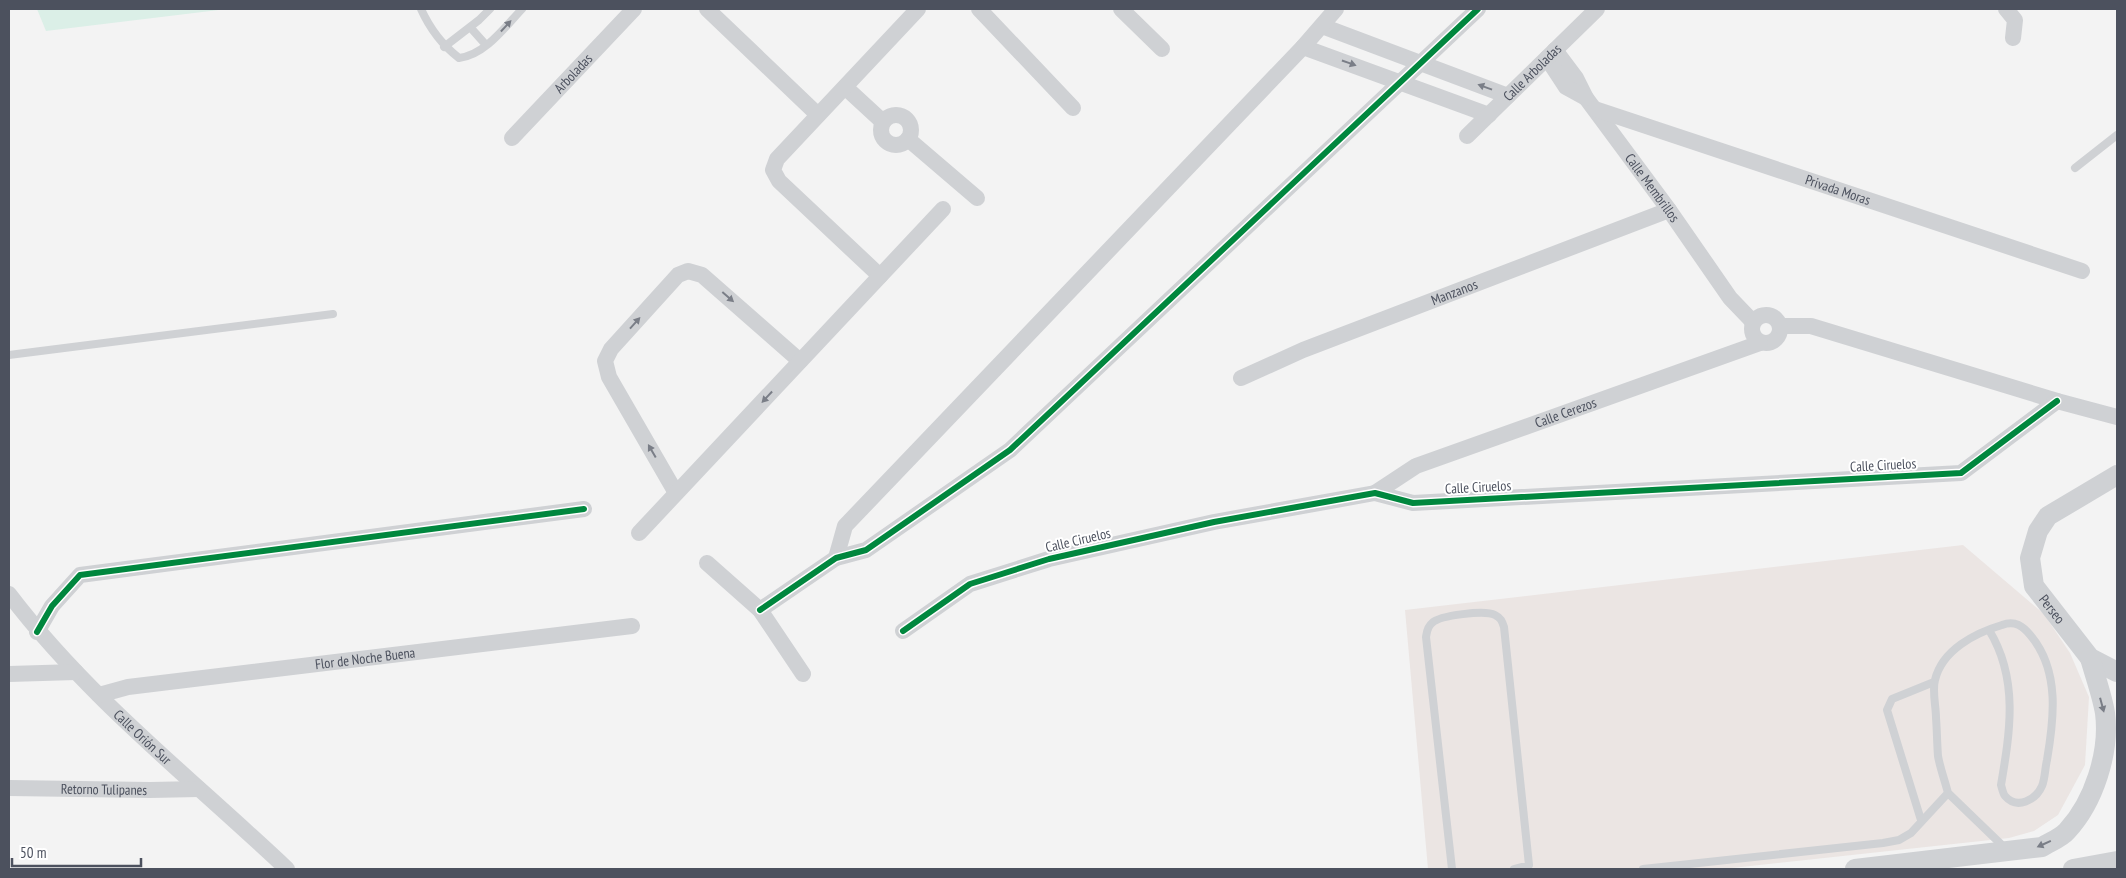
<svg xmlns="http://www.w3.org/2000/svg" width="2126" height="878" font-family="'PT Sans Narrow',sans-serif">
	<rect width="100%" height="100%" fill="#f3f3f3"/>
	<!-- medical -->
	<path fill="#ebe5e3" d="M1963,545L2044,614L2070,653L2089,697L2085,765L2058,815L2034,831L2009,838L1723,869H1428L1405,610Z"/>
	<!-- green -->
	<path fill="#dbefe7" d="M37,9H227L46,31Z"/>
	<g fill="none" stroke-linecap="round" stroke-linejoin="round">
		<!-- service -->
		<path stroke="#cfd1d4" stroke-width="8" d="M421,9C430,29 441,44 459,58C485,55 505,27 522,9
			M470,27L486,45
			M444,47L479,20L490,9
			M2075,168L2117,135
			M9,355L333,314
			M1948,793L2006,849
			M1921,820L1887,710L1892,699L1934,682
			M1452,869L1426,637C1427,632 1427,627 1432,623C1440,615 1485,610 1495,615C1501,618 1502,621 1504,627L1529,865L1514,869
			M1643,869L1883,843L1899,840L1911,833L1948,793C1945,781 1940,768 1938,756C1937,743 1937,730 1936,718C1936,706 1932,691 1935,680C1942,650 1975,633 2002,625C2015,620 2023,626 2031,636C2060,671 2054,719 2047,760C2045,768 2045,779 2042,786C2036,800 2017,810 2005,796C2003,794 2002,788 2001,785C2010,732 2019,679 1989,630"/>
		<!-- minor -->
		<g stroke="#cfd1d4" stroke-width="16">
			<path d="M707,9L818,115"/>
			<path d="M979,9L1073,108"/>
			<path d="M1121,9L1162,49"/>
			<path d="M2006,9L2015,20L2013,38"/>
			<path d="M1322,26L1508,96"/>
			<path d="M1303,47L1489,115"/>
			<path id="s1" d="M1555,50L1576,78L1586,98L1669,210L1730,298L1753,322"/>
			<path d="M1547,58L1566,87L1586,98"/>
			<path d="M845,87L883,122"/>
			<path id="s2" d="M1595,109L2082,271"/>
			<circle cx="896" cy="130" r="15"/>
			<path id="s3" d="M1467,136L1597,9"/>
			<path id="s4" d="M512,138L634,9"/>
			<path d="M908,139L977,198"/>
			<path d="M880,276L779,181L773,170L777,159L918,9"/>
			<circle cx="1766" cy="329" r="14"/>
			<path d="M1781,326H1811L2057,401L2117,417"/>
			<path id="s5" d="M1241,378L1303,350L1669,210"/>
			<path d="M676,493L609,377L605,361L611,349L678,275L688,271L702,275L800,361"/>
			<path id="s6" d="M1375,493L1416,466L1760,343"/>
			<path d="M639,533L943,209"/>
			<path d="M836,558L845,526L1303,47L1336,9"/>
			<path d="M707,563L760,610L803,674"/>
			<path id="s7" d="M9,594C88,698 193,780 287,869"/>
			<path d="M760,610L836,558L866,550L1010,450L1478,9"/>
			<path d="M903,631L970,584L1049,559L1214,522L1375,493L1413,503L1961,473L2057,401"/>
			<path d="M37,632L52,606L80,575L584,509"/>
			<path d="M9,674L76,672"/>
			<path id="s8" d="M99,695L128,687L632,626"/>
			<path id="s9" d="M9,788L150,790L199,789"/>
		</g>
		<!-- tertiary -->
		<g stroke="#cfd1d4" stroke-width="20">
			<path id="s10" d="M2117,475L2048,516L2038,531L2030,558L2034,586L2090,658L2117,672"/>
			<path d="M1855,869L2042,847C2050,842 2061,838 2067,831C2094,802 2110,752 2105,713C2102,695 2095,676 2090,658"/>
			<path d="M2073,869L2117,861"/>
		</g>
		<defs>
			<path id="cycleway" d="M760,610L836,558L866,550L1010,450L1478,9
				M903,631L970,584L1049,559L1214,522L1375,493L1413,503L1961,473L2057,401
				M37,632L52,606L80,575L584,509"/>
		</defs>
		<!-- cycleway casing -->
		<use href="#cycleway" stroke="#fff" stroke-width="9"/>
		<!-- cycleway -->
		<use href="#cycleway" stroke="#00873e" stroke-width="6"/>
	</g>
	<!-- one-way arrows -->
	<defs><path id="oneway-solid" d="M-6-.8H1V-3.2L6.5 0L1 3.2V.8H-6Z" transform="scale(1.25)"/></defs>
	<g fill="#7a7e87">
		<use href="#oneway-solid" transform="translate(506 26) rotate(-47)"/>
		<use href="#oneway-solid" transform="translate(1349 63) rotate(19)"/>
		<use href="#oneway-solid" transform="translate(1485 87) rotate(-160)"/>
		<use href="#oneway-solid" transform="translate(728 297) rotate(41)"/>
		<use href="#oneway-solid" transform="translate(635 323) rotate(-48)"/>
		<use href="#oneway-solid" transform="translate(767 397) rotate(133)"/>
		<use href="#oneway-solid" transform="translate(652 451) rotate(-120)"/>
		<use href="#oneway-solid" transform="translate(2102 705) rotate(75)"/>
		<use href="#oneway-solid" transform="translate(2044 844) rotate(156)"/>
	</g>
	<g text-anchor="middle" stroke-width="4" stroke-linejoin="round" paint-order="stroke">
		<!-- street labels -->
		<g font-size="14" fill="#4c515e" stroke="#fff">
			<text dy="5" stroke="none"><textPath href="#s3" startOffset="91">Calle Arboladas</textPath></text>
			<text dy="5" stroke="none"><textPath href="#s4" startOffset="89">Arboladas</textPath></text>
			<text dy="5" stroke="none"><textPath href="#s1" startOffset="169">Calle Membrillos</textPath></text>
			<text dy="5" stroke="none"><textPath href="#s2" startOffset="256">Privada Moras</textPath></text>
			<text dy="5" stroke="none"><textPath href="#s5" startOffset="230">Manzanos</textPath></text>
			<text dy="5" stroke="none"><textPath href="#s6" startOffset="208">Calle Cerezos</textPath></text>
			<text transform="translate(1883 465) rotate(-3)" y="5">Calle Ciruelos</text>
			<text transform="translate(1478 487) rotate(-3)" y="5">Calle Ciruelos</text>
			<text transform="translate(1078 540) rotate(-13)" y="5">Calle Ciruelos</text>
			<text dy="5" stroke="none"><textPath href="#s10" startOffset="184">Perseo</textPath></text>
			<text dy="5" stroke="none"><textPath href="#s8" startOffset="269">Flor de Noche Buena</textPath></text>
			<text dy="5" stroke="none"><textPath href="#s7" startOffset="196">Calle Orión Sur</textPath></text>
			<text dy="5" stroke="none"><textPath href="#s9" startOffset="95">Retorno Tulipanes</textPath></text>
		</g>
	</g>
	<!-- border -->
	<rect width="2126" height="878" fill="none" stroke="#4c515e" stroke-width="20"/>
	<!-- scale -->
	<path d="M12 858v8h129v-8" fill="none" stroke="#4c515e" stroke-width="2.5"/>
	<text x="20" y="858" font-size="15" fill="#4c515e" stroke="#ffffff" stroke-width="4" paint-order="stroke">50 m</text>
</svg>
